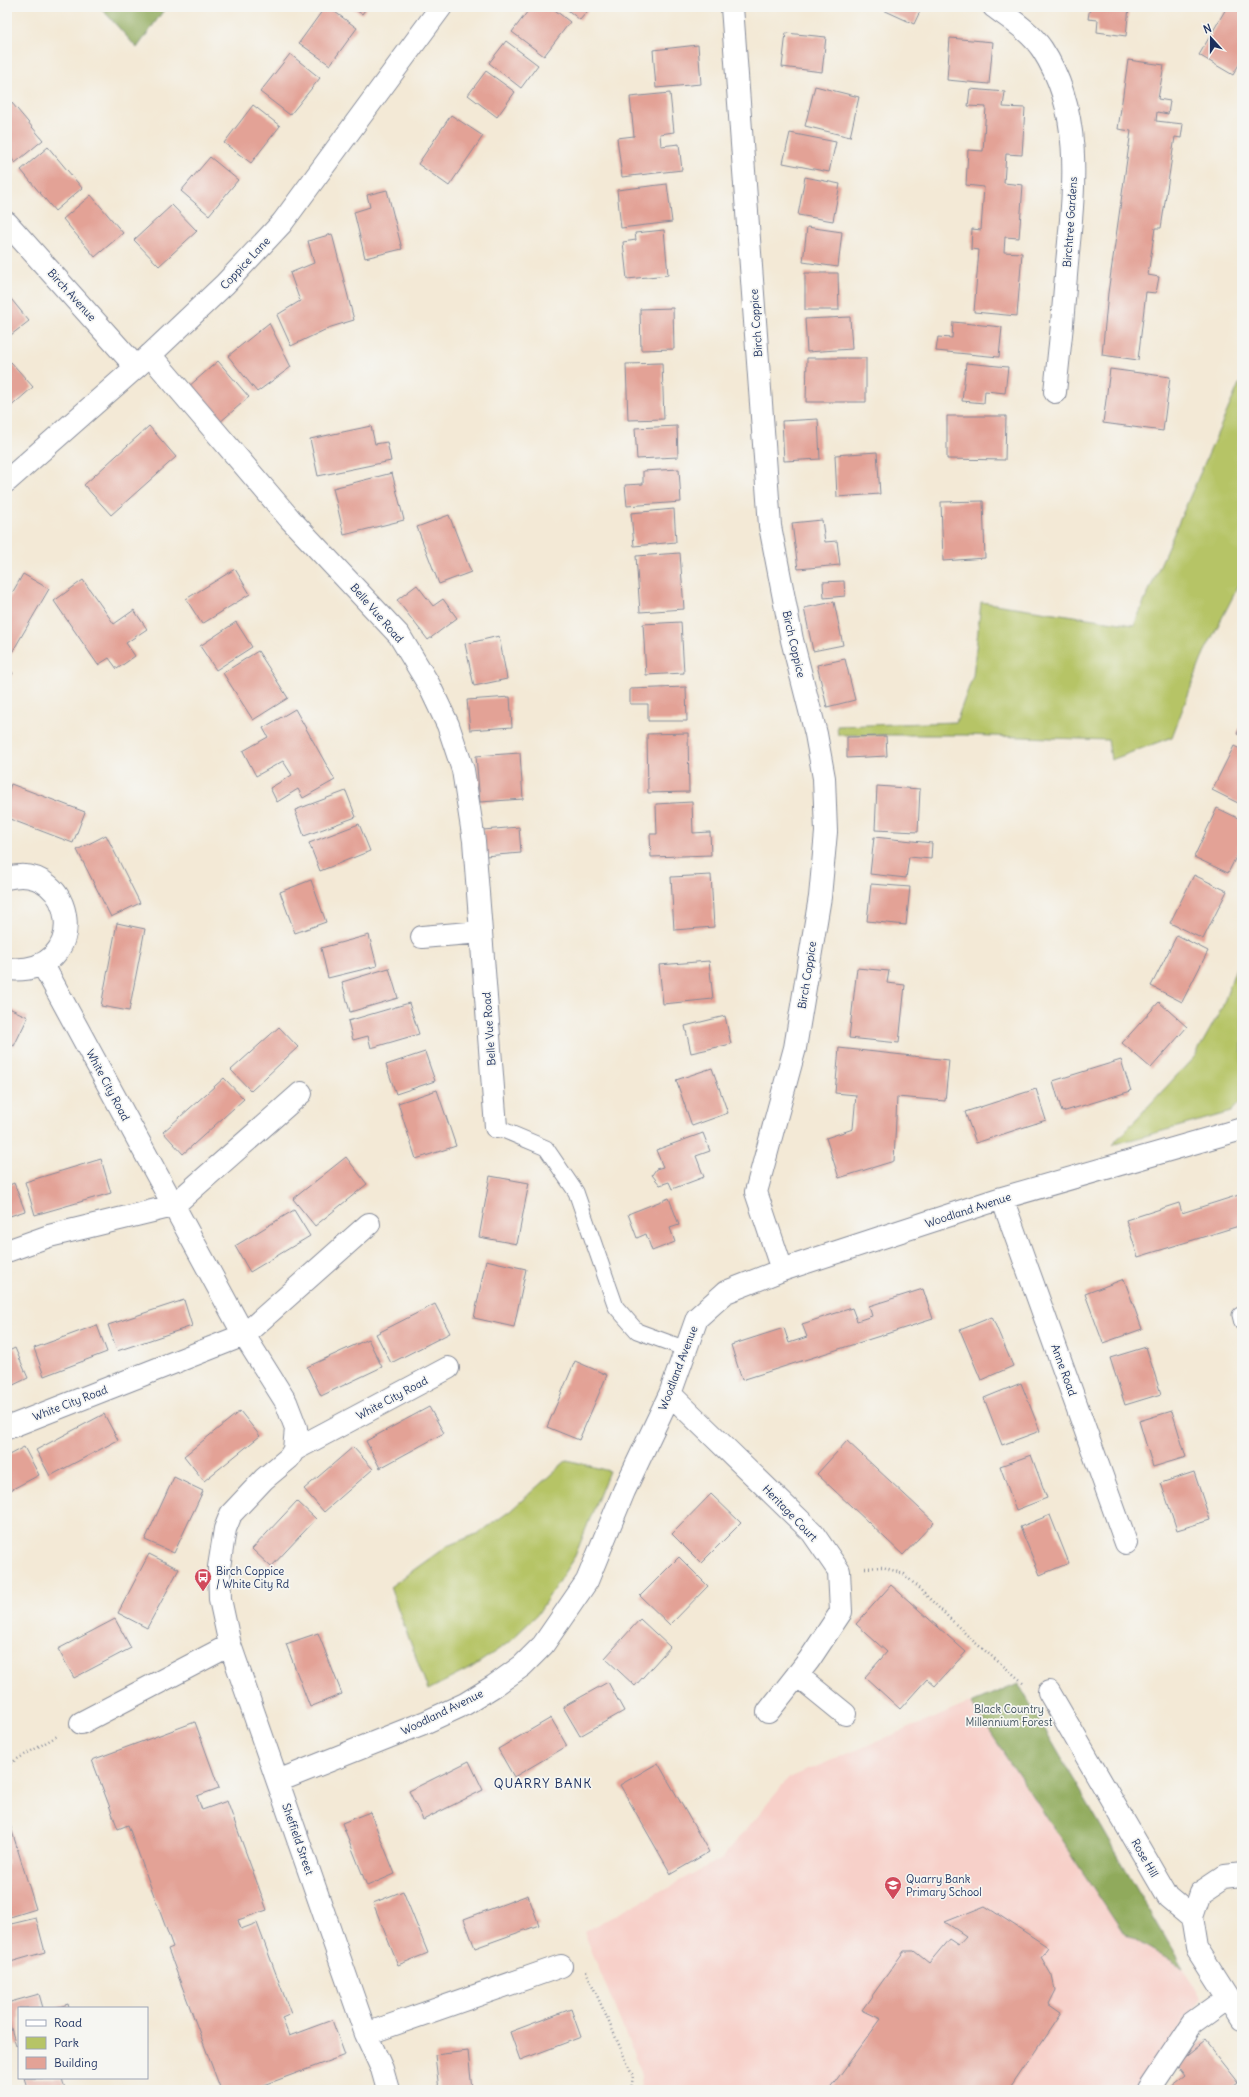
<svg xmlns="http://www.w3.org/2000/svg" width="1249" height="2097" font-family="Delius,sans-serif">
	<rect width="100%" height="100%" fill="#f6f6f2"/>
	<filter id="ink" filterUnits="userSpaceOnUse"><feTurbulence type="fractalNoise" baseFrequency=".025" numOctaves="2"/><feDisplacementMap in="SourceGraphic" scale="8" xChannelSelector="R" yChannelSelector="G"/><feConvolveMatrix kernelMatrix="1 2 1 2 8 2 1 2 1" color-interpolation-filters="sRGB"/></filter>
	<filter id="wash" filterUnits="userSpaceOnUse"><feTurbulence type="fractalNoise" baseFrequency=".012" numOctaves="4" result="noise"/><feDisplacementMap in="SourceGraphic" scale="16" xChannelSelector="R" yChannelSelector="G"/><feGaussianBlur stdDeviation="0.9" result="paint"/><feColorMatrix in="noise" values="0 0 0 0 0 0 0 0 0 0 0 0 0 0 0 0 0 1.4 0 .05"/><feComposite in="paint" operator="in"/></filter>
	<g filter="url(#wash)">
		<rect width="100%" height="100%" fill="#f3e9d6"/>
		<!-- built -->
		<path fill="#f7d0c9" d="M1018,1683L1201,1998L1136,2090H640L642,2075L584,1932L722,1858L789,1778Z"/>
		<!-- green -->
		<path fill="#b6c466" stroke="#687a62" d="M1239,384H1242V579L1204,653L1172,737L1111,760L1108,740L964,735H838L837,726L956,722L973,676L981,602L1134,625Z
			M1236,968L1241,971L1242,981V1100L1231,1112L1112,1145L1195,1056L1222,1008Z
			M567,1460L609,1471L575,1556L537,1615L508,1643L471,1668L428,1690L390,1587L447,1546L479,1533L510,1511Z"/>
		<!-- forest -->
		<path fill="#90aa5b" stroke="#566c5c" d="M100,7H166L137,48Z
			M1018,1683L1183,1968L1123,1933L971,1703Z"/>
		<g id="blocks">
			<!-- building -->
			<path fill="#e3a296" d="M325,7H328L357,28L330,65L299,43Z
				M351,7H367L362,14Z
				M531,7H551L570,22L544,56L512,32Z
				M564,7H591L580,20Z
				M877,7H922L914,24Z
				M1090,7H1129L1126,36L1097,32L1098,20L1088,19Z
				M1227,7H1236L1242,10V59L1233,75L1199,55Z
				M786,33L826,37L822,72L782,67Z
				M950,38L993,42L989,84L947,80Z
				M506,41L538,65L521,88L489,63Z
				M698,45L701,84L656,88L653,50Z
				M290,54L320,78L290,115L260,92Z
				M1128,60L1164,65L1158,99L1170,101L1168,114L1157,112L1156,121L1183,124L1181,138L1175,137L1161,228H1155L1148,275L1159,277L1156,293L1146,292L1138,360L1102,355L1108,293L1131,131L1118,129Z
				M486,71L515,92L497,117L468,95Z
				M815,86L859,97L850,137L805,126Z
				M970,89L1005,92L1003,107L1025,108L1022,155L1006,154L1004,183L1023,185L1019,238L1005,237L1004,252L1022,253L1017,316L974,312L979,250L971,249L972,229L981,230L984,187L966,185L968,150L983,151L986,107L968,106Z
				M670,93L674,132L660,134L661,146L679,144L682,170L622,177L617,138L634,136L630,97Z
				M12,103L43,140L15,163L7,152V107Z
				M253,105L280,126L251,163L224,143Z
				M451,115L483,136L449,186L418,164Z
				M790,133L836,142L829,172L783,163Z
				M48,147L82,188L55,211L21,170Z
				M210,157L238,180L209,215L181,191Z
				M805,177L840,184L833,221L798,215Z
				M667,184L672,222L621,228L617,190Z
				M387,190L402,249L365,258L354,212L370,207L367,195Z
				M91,195L123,233L95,257L63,219Z
				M172,205L197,231L159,266L134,240Z
				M807,227L842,232L838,267L803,262Z
				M664,230L668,275L627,279L623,242L636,240L635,233Z
				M332,234L354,320L331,327L291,346L277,315L300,301L290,273L314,263L308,241Z
				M805,273H838L839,310H805Z
				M7,294L29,321L7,338Z
				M673,308L674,349L641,350L640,309Z
				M850,317L852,349L807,352L805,319Z
				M953,322L1002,327L999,357L936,351L938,337L952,338Z
				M269,323L291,367L257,392L228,356Z
				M807,358H866V402H806Z
				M218,361L249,397L219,423L188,387Z
				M11,362L33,387L7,410V365Z
				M662,363L664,419L628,420L626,364Z
				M966,363L1008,367L1005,393L985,391L984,403L962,401Z
				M1110,369L1170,377L1163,431L1103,423Z
				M947,416H1006L1005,460L947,459Z
				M818,419L820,459L784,461L782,421Z
				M149,426L176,457L111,515L84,485Z
				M371,426L375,444L387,442L391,461L318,476L310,439Z
				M677,426L678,457L637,459L635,428Z
				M877,452L880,494L837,497L835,455Z
				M679,469L681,502L627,506L625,485L643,484V471Z
				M392,473L404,520L344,535L333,488Z
				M983,501L985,558L943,561L941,502Z
				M674,509L676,542L634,546L631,513Z
				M449,515L471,572L439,584L417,527Z
				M822,520L825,542L837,541L840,565L798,569L792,523Z
				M680,553L684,609L640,612L636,556Z
				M235,569L250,594L202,624L186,599Z
				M23,574L49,589L10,656L7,654V602Z
				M83,580L114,624L134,610L147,629L126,643L135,656L117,669L109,658L98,665L54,601Z
				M844,581L845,596L824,598L823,582Z
				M417,585L433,606L443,599L457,618L428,640L397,600Z
				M834,602L843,645L813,651L804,608Z
				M236,622L252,647L216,670L200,646Z
				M681,622L684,673L646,675L643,624Z
				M499,636L507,679L474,686L465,644Z
				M258,651L288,698L253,720L223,673Z
				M845,659L855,700L827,707L817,665Z
				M7,669L13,673L7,682Z
				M686,687L687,721H648V704H630V689Z
				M510,697L512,727L470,730L467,700Z
				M295,709L335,780L303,798L298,789L277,802L270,788L292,775L283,761L256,776L243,751L268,737L263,728Z
				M1242,723V736L1237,734Z
				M688,733L689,792L648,793L647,734Z
				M886,736L887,756L847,758V737Z
				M1234,746L1242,750V805L1212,790Z
				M520,753L523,799L480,802L476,756Z
				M11,784L85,812L73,843L7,818V795Z
				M877,786L920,789L918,832L875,830Z
				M346,791L356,817L304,836L295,810Z
				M692,802L693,833L710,832L711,855L651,857L650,834H657L656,804Z
				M1217,808L1242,820V845L1228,873L1194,857Z
				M359,824L370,851L320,871L309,843Z
				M519,827L521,853L485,856L483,830Z
				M106,835L140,903L111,917L77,850Z
				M874,837L932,843L931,859L909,857L906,878L870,874Z
				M711,875L714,927L674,930L671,877Z
				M1194,875L1227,891L1203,939L1170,923Z
				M311,880L326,922L295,933L280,892Z
				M871,884L910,887L906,925L867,921Z
				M117,923L145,929L129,1011L101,1006Z
				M369,935L377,966L328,978L321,948Z
				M1177,935L1208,951L1182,1002L1151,986Z
				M709,961L713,999L663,1004L659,965Z
				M389,968L398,998L350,1012L342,982Z
				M857,968L889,971L887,983L905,985L899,1043L849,1038Z
				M1159,1002L1187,1027L1151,1068L1122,1043Z
				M409,1003L419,1034L371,1048L368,1036L353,1040L348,1021Z
				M7,1007L28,1017L14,1046L7,1042Z
				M725,1016L731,1044L691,1053L685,1026Z
				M279,1027L298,1047L251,1091L231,1070Z
				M839,1048L949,1060L945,1101L897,1097L894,1161L839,1178L826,1138L853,1129L856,1095L835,1093Z
				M425,1052L435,1081L396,1094L386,1065Z
				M1121,1060L1131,1091L1062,1112L1053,1081Z
				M712,1068L728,1113L692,1126L676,1080Z
				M224,1078L244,1099L183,1154L163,1132Z
				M1036,1089L1046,1120L976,1143L965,1112Z
				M437,1090L456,1146L416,1159L398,1103Z
				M703,1133L710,1151L696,1156L704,1177L672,1189L669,1182L660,1185L652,1175L656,1169L663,1167L656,1150Z
				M346,1157L367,1184L315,1226L293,1199Z
				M101,1159L111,1193L35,1215L25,1182Z
				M490,1176L529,1183L517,1244L479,1237Z
				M14,1183L25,1211L7,1217V1186Z
				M1242,1194V1225L1138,1257L1126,1220L1179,1203L1182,1213Z
				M669,1198L679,1225L670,1228L675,1242L652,1251L646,1234L637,1238L628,1214Z
				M294,1210L310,1236L250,1272L235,1246Z
				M486,1260L526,1269L514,1327L474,1318Z
				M1124,1279L1142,1329L1103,1343L1085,1294Z
				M923,1289L933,1319L742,1380L731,1345L784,1328L789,1343L807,1337L802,1324L852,1308L857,1321L872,1316L869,1306Z
				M184,1300L192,1326L117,1351L108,1325Z
				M435,1304L450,1333L391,1363L376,1334Z
				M992,1317L1013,1366L981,1380L960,1330Z
				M97,1325L107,1352L44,1376L34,1348Z
				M368,1339L382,1367L321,1396L307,1367Z
				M1146,1347L1161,1394L1125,1405L1110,1358Z
				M15,1348L28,1378L7,1388V1352Z
				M575,1361L607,1375L579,1440L547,1427Z
				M1021,1383L1040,1431L1002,1445L984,1398Z
				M429,1407L444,1433L380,1468L366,1441Z
				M240,1411L260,1436L204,1481L184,1456Z
				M1172,1411L1186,1457L1153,1467L1139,1421Z
				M104,1414L118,1440L50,1476L36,1450Z
				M847,1441L934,1522L903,1555L817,1474Z
				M24,1447L39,1475L7,1492V1456Z
				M353,1447L373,1469L324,1512L304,1489Z
				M1031,1455L1047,1498L1016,1510L1000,1466Z
				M1194,1472L1210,1520L1177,1530L1161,1483Z
				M174,1477L203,1491L174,1553L145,1540Z
				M711,1494L741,1523L701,1563L672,1534Z
				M297,1501L316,1519L271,1567L252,1549Z
				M1050,1515L1069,1563L1040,1575L1020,1527Z
				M149,1554L179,1569L147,1628L118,1613Z
				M679,1557L708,1586L670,1625L640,1596Z
				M891,1585L966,1652L935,1686L927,1679L900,1709L865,1677L887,1652L856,1624Z
				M115,1619L131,1648L74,1678L58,1649Z
				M640,1619L670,1647L635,1686L605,1658Z
				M318,1633L342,1694L310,1707L286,1644Z
				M608,1682L624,1711L580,1736L563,1707Z
				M551,1718L567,1746L514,1777L498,1749Z
				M195,1722L219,1788L197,1796L202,1810L227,1801L267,1910L238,1920L241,1929L257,1923L291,2014L282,2018L289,2036L332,2020L345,2055L251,2090H221L168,1949L173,1947L128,1825L118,1829L92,1760Z
				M469,1761L483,1790L423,1820L409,1791Z
				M658,1763L709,1852L671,1874L620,1785Z
				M370,1812L395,1874L367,1886L342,1823Z
				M7,1815L36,1909L7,1918Z
				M403,1891L428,1953L398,1965L373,1903Z
				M528,1895L539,1925L475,1948L464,1919Z
				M985,1906L1048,1947L1041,1957L1052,1976L1055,1990L1048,2004L1061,2013L1009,2090H829L881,2019L862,2010L904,1951H914L929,1963L949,1939L958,1945L966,1936L945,1922Z
				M36,1918L45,1952L7,1963V1925Z
				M39,1994L43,2008H19V2044L16,2045L7,2015V2003Z
				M68,2004L69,2008H56Z
				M571,2009L581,2037L520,2060L510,2032Z
				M1204,2040L1238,2083L1229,2090H1166L1185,2075L1176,2063Z
				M468,2051L472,2090H439L435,2055Z
				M24,2078H62L65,2090H28Z"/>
		</g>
	</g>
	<g filter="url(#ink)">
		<use href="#blocks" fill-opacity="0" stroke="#878c9a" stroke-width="1"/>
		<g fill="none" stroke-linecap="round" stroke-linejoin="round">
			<defs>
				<path id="lane" d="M496,1127L546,1148L576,1192L616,1307L637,1331L686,1349
					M1240,1315L1242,1323"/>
				<path id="street" d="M732,7L770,526L792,640L816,734L824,778L826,832L820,897L795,1048L756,1192L782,1270
					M994,7C1010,19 1030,31 1042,49C1084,113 1074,190 1067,263C1064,306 1060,349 1055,392
					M7,223L136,367
					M150,355L290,519L399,635L429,685L448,725L463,770L474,841L496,1127
					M7,878C75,859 95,977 7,969
					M422,937L481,932
					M43,965L244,1335L286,1402L296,1428L294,1450L289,1458L264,1479L231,1514L225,1529L219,1567L220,1599L230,1645L366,2034L382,2069L388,2090
					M1002,1198L1126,1543
					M7,1251L49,1236L173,1206L301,1093
					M670,1394L812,1532L839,1571L841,1612L809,1660L768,1712
					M7,1428L244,1335L369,1224
					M294,1450L448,1368
					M797,1675L845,1714
					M1049,1692L1168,1897L1192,1917L1197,1948L1242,2019
					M81,1723L230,1645
					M278,1781L426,1722L465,1704L494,1686L522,1666L543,1645L587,1581L624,1491L670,1394L697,1318L726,1292L782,1270L1002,1198L1242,1129
					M1192,1917L1200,1893L1224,1877L1242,1875
					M366,2034L561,1966
					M1148,2090L1192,2024L1228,1998"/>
				<path id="secondary" d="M7,481L150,355L225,284L282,223L441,7"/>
			</defs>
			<!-- lane casing -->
			<use href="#lane" stroke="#878c9a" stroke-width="17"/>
			<!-- street casing -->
			<use href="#street" stroke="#878c9a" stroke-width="24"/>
			<!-- secondary casing -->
			<use href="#secondary" stroke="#878c9a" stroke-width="24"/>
			<!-- path -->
			<path stroke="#878c9a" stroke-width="2.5" stroke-dasharray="1 3" stroke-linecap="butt" d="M865,1568L883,1567L904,1574L972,1640L1024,1683
				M7,1765L59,1735
				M586,1971L633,2076L631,2090"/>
			<!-- lane -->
			<use href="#lane" stroke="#fff" stroke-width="15"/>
			<!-- street -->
			<use href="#street" stroke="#fff" stroke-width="22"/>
			<!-- secondary -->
			<use href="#secondary" stroke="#fff" stroke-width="22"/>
		</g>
	</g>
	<!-- icons -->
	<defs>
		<symbol id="bus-pin" viewBox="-11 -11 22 30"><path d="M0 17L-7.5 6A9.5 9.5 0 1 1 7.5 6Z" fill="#d1495b" stroke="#f6f6f2"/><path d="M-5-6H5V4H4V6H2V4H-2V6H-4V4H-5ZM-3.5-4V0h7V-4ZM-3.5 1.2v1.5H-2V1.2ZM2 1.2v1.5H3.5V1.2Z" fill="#fff"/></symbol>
		<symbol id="school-pin" viewBox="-11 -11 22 30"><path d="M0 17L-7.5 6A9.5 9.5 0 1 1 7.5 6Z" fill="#d1495b" stroke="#f6f6f2"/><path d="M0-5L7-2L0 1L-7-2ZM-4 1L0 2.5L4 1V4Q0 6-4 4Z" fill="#fff"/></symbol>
	</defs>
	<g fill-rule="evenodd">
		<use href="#bus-pin" x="193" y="1567" width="20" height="27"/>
		<use href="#school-pin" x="883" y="1875" width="20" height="27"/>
	</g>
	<g text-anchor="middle" stroke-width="3.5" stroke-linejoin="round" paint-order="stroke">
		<!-- street labels -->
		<g font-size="11" fill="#1b2f5e" stroke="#f6f6f2">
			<text transform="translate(1070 222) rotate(-86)" y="4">Birchtree Gardens</text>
			<text transform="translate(245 263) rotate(-47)" y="4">Coppice Lane</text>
			<text transform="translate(72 295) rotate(48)" y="4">Birch Avenue</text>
			<text transform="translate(756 323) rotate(-94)" y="4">Birch Coppice</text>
			<text transform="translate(377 613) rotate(49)" y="4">Belle Vue Road</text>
			<text transform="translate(794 644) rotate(77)" y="4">Birch Coppice</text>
			<text transform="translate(807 975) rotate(-81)" y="4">Birch Coppice</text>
			<text transform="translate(489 1029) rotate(-94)" y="4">Belle Vue Road</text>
			<text transform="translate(108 1085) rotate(62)" y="4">White City Road</text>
			<text transform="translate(968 1210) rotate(-18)" y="4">Woodland Avenue</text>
			<text transform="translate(678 1368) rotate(-69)" y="4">Woodland Avenue</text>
			<text transform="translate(1064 1370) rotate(70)" y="4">Anne Road</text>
			<text transform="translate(392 1398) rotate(-28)" y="4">White City Road</text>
			<text transform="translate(70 1403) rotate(-21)" y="4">White City Road</text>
			<text transform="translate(790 1513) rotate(46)" y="4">Heritage Court</text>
			<text transform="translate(442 1712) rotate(-26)" y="4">Woodland Avenue</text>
			<text transform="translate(298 1839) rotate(71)" y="4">Sheffield Street</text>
			<text transform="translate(1145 1858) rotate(60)" y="4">Rose Hill</text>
		</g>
		<!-- poi labels -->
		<g font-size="11" fill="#1b2f5e" stroke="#f6f6f2" text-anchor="start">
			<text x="216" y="1575">Birch Coppice<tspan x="216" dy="13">/ White City Rd</tspan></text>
			<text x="906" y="1883">Quarry Bank<tspan x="906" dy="13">Primary School</tspan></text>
		</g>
		<!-- park labels -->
		<g font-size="11" fill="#425460" stroke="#f6f6f2">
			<text x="1009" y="1713">Black Country<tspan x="1009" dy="13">Millennium Forest</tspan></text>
		</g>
		<!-- quarter labels -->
		<g font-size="13" letter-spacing="1" fill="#1b2f5e" stroke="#f6f6f2">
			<text x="543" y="1788">QUARRY BANK</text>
		</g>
	</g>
	<!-- margin -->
	<rect width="1249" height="2097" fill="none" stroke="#f6f6f2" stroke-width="24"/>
	<!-- legend -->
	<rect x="18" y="2007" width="130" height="72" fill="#f6f6f2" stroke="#9ea6b7"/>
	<rect x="26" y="2020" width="20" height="6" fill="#ffffff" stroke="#9ea6b7"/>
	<text x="54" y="2027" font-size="12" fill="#1b2f5e">Road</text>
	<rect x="26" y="2037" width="20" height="12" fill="#b6c466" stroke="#9ea6b7"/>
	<text x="54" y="2047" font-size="12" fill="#1b2f5e">Park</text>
	<rect x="26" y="2057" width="20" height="12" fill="#e3a296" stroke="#9ea6b7"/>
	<text x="54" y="2067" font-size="12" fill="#1b2f5e">Building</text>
	<!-- north arrow -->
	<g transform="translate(1211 38) rotate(339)" stroke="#f6f6f2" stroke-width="3" paint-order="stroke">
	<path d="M0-3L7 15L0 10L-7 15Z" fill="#1b2f5e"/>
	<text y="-6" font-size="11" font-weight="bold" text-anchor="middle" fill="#1b2f5e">N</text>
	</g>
</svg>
